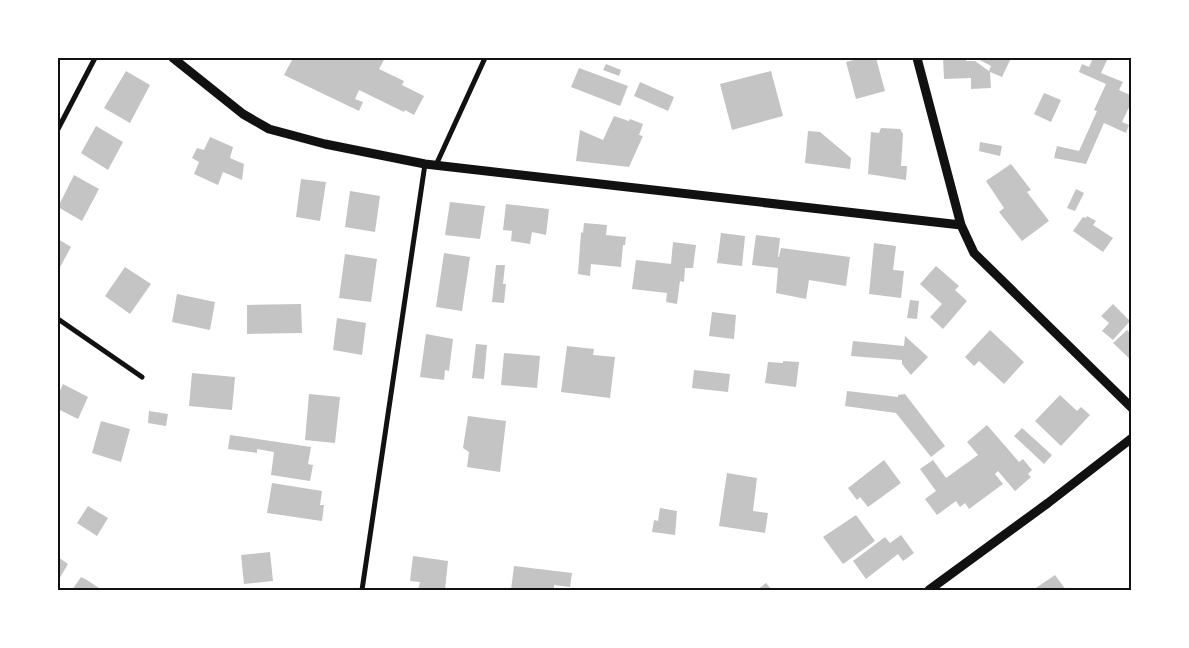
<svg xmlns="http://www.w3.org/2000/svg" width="1189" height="648" font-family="'Asap Condensed',sans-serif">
	<rect width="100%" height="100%" fill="#fff"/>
	<!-- building -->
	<path fill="#c4c4c4" d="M293,58H385L379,69L404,81L402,85L424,96L414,115L405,110L404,112L359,90L355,99L363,102L359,111L284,75Z
		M861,58H876L885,91L856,99L846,62Z
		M943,58H966V61H975L989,71L991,66L978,59L979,58H1011L1002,77L990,72L991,88L971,89V78L944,79Z
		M1093,58H1108L1101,73L1123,82L1119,90L1132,96V101L1122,122L1129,125L1126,133L1104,123L1086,164L1054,158L1057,146L1079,151L1097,111L1094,110L1106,84L1079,72L1082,64L1089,67Z
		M606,64L621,70L619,76L603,70Z
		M579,68L628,86L620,106L571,87Z
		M126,71L150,85L130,123L104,108Z
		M771,71L783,116L732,130L720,84Z
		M640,82L674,97L668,111L634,96Z
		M1044,93L1061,100L1051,122L1034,114Z
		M614,116L629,121L630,119L643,124L639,135L643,136L629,167L576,161L580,130L603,140Z
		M96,126L123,142L108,170L81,153Z
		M881,128L900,129L903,134L901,166H907L906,180L868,174L871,132L879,133Z
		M808,131L820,132L851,158L850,169L805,163Z
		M210,137L233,147L230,158L244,164L242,180L223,172L218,185L194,174L199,162L192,158L197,148L204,150Z
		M980,142L1002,146L1000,156L979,151Z
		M1011,164L1031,190L1027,192L1049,221L1022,241L999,212L1004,208L986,181Z
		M74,175L99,189L82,221L58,207Z
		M301,179L326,182L320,221L296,217Z
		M1076,189L1084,193L1075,211L1067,208Z
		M350,191L380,196L375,232L345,227Z
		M450,202L485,206L480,239L445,235Z
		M506,204L549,209L546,235L532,232L530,244L511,241L512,231L503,230Z
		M1087,216L1096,221L1093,225L1113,238L1103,252L1073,231L1083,217L1086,218Z
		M584,223L607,225L606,235L626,237L625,245H623L621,267L591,264L590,276L578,274L581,232L583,233Z
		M721,233L745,236L742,266L717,263Z
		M756,235L780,238L778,257H779L781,248L850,257L846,286L809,280L806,299L776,293L778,268L752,265Z
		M58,239L71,247L58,271Z
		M673,242L696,245L693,268H685L684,282L680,281L677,304L666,302L667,293L632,289L636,260L671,264Z
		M874,243L896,246L893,270L904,271L901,298L869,294Z
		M444,253L470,257L462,311L436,307Z
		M345,254L377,259L371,302L339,298Z
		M496,265H505L503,284H506L504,303L492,302Z
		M936,266L959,286L955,290L967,301L943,329L930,317L942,304L920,284Z
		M125,267L151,284L130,314L105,296Z
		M177,294L215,302L210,330L172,322Z
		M910,300L919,301L917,319L907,318Z
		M301,304L302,333L247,334V305Z
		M1113,304L1130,321L1113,340L1102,331L1109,323L1101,316Z
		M712,312L736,315L734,339L709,336Z
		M337,318L366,323L362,355L333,350Z
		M990,330L1024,362L1004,384L979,361L974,366L965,357Z
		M1127,330L1132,335V361L1113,343Z
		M426,334L453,339L449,371L445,370L444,380L420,377Z
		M905,336L928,357L911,375L902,364V360L851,356L853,341L904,346Z
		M476,344L487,345L484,379L472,378Z
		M567,346L594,349L593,355L615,357L610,398L561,392Z
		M504,353L540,356L537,388L501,385Z
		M783,361L799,362L796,387L765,383L768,362L783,363Z
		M694,370L730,374L728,392L692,388Z
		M192,373L235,377L232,410L189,406Z
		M63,384L88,397L78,419L58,409V395Z
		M847,391L898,397V395L905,394L945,446L931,457L896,413L845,406Z
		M309,394L340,397L335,443L305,440Z
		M1060,395L1077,411L1081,407L1090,415L1061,446L1035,421Z
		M149,411L168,414L166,426L148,423Z
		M468,416L506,421L500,472L467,467L469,452L463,448Z
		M101,421L130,429L121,462L92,453Z
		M987,425L1019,462L1023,459L1032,470L1028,474L1031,477L1015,491L998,471L995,474L1003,484L969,509L965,503L960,507L956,501L937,515L925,499L936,491L920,469L933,460L946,478L978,455L967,442Z
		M1022,428L1052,455L1044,464L1014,436Z
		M230,435L311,447L308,464L313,465L310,481L271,475L274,452L257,449V453L228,449Z
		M884,460L901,483L868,507L860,497L857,500L848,488Z
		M727,473L757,478L753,511L768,513L765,533L719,526Z
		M272,483L322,491L320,505H324L322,521L267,513Z
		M88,506L108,518L97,536L77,523Z
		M660,508L677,511L675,535L652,532L654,520L658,521Z
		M856,515L875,541L843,564L823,537Z
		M901,535L914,553L903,561L898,554L866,579L853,561L885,537L890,543Z
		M270,552L273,581L244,584L241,555Z
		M413,556L448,561L445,590H418L420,582L410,581Z
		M58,557L68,564L58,581Z
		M514,566L572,573L570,587L554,585V590H511Z
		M1055,575L1066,590H1033Z
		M81,577L87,580L102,590H72Z
		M766,583L772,590H757Z"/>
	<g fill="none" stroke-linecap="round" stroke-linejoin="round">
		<!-- minor -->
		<path stroke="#111" stroke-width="5" d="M58,129L95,58
			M436,165L485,58
			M58,319L142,377
			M362,590L425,164"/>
		<!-- tertiary -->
		<path stroke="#111" stroke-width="9" d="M173,58L243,114L269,129L325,144L425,164L961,225
			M917,58L961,225L974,253L1132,408
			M929,590L1048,503L1132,438"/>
	</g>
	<!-- border -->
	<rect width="1189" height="648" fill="none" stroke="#ffffff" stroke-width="118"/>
	<rect x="59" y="59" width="1071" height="530" fill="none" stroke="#111" stroke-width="2"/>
</svg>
